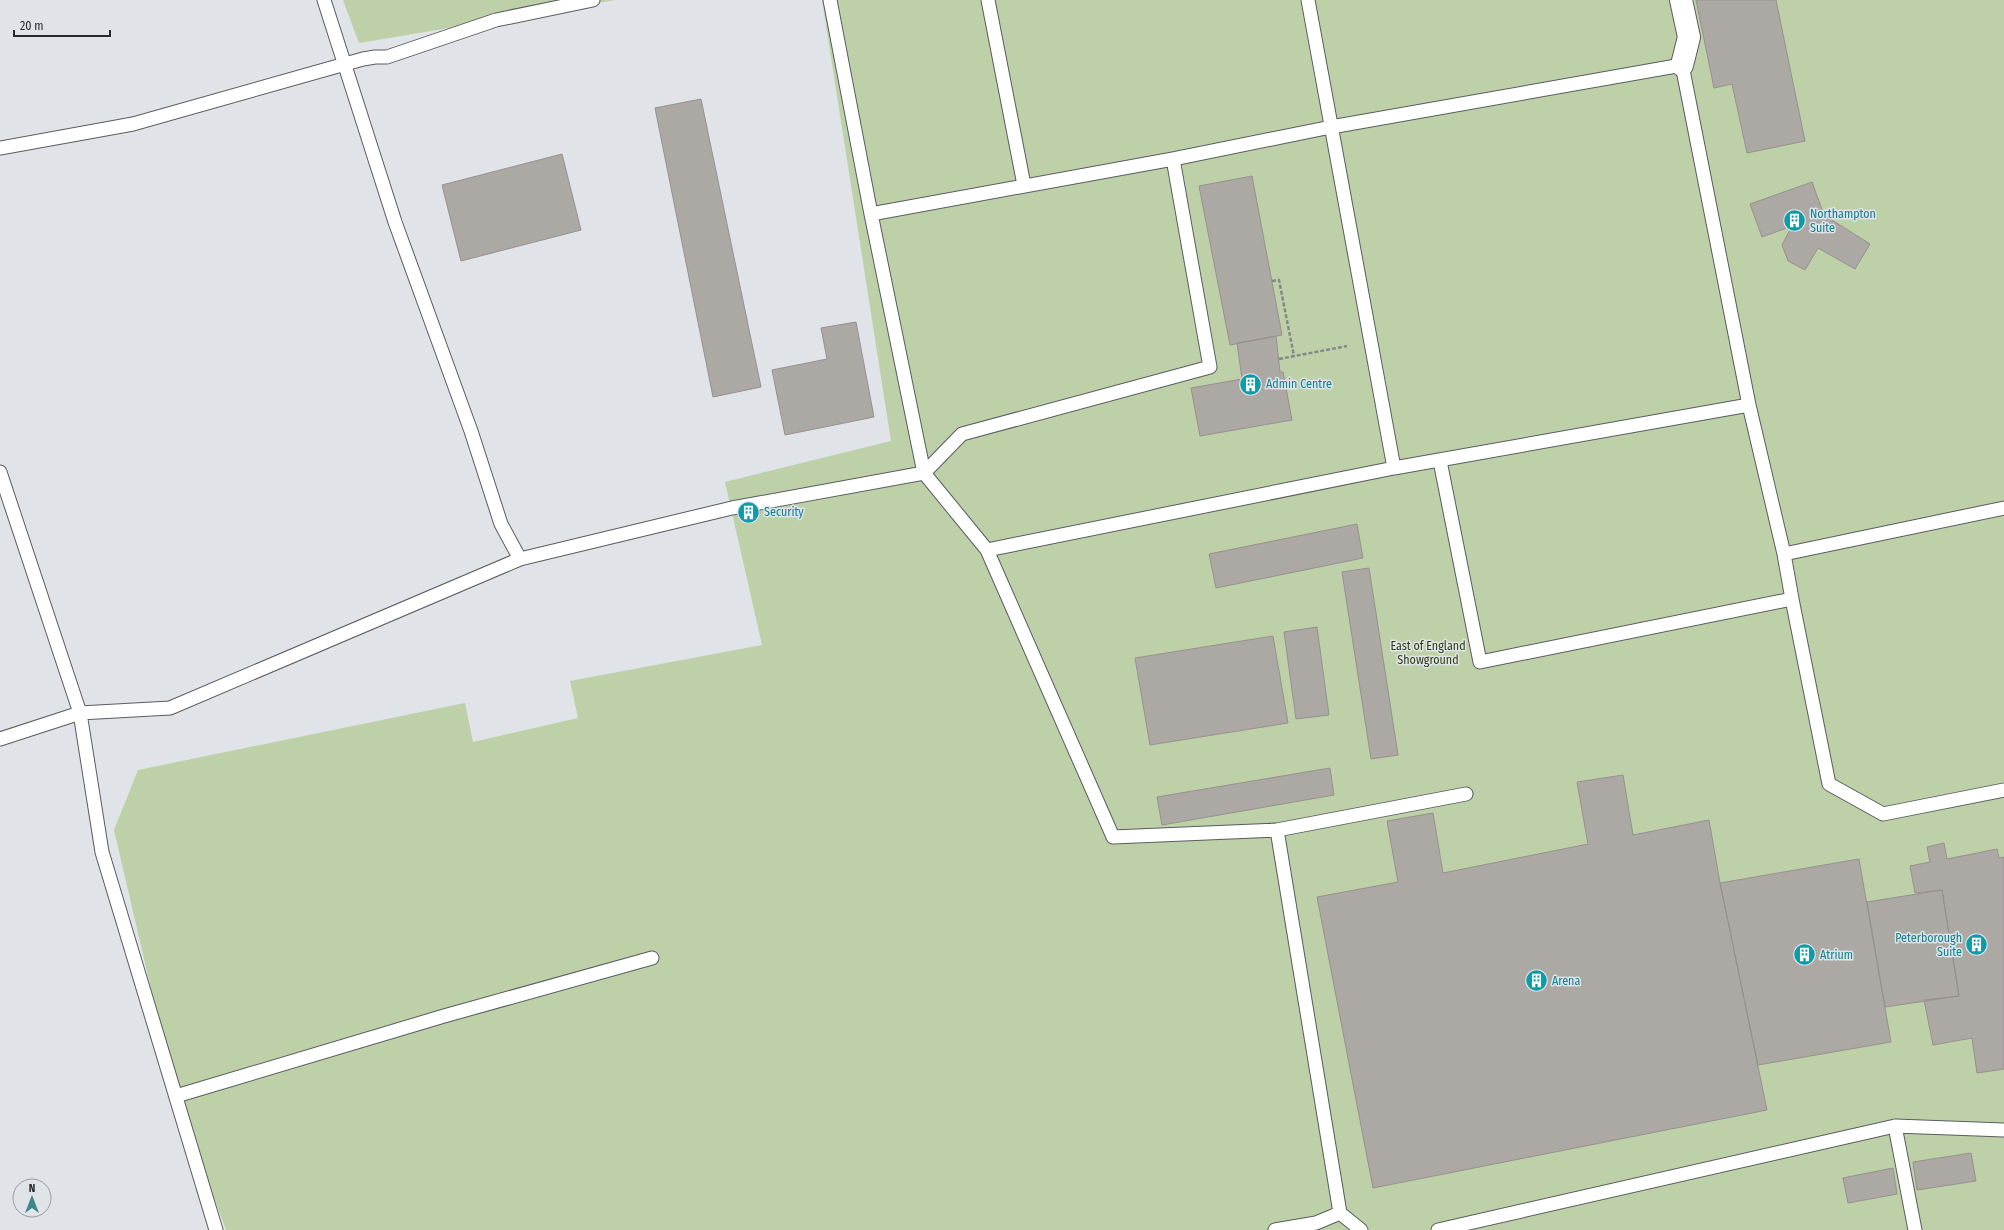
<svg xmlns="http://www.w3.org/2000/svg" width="2004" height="1230" font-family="'Fira Sans Condensed',sans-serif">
	<rect width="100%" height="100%" fill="#e0e3e8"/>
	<!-- green -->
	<path fill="#bdd0a7" d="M343,0H616L359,43Z
		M822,0H2004V1230H226L176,1096L114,830L138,770L465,703L473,742L578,718L570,681L762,645L725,482L891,441Z"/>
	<!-- building -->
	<path fill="#aca8a4" stroke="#96918e" d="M1696,0H1776L1805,141L1747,153L1732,84L1714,88Z
		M701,99L761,387L713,397L655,108Z
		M562,154L581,230L461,261L442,185Z
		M1252,176L1282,335L1230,345L1199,186Z
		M1812,182L1824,215L1870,244L1855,269L1818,248L1805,270L1788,261L1782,245L1792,226L1762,237L1750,204Z
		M856,322L874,417L785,435L772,370L827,359L821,328Z
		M1276,336L1280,372H1283L1292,420L1200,436L1191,388L1242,379L1237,343Z
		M759,506L760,514L738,517L737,510Z
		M1357,524L1363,558L1216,588L1209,554Z
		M1369,568L1398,755L1371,759L1342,572Z
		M1317,627L1329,715L1296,719L1284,632Z
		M1273,636L1288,723L1150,745L1135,658Z
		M1330,768L1334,795L1162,825L1157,797Z
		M1623,775L1633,835L1709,820L1720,883L1767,1110L1373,1188L1317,897L1398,882L1387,821L1433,813L1443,873L1588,844L1577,782Z
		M1944,843L1947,859L1997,849L1999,858L2004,857V1069L1977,1073L1972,1038L1933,1045L1924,1000L1959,996L1942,890L1915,893L1910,866L1930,862L1927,847Z
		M1859,859L1891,1042L1758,1065L1720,883Z
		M1942,890L1959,996L1885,1007L1867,902Z
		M1971,1153L1976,1181L1917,1190L1913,1162Z
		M1893,1168L1897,1194L1848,1203L1843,1178Z"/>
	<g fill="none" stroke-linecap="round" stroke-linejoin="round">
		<defs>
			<path id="lane" d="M324,0L395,222L471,431L501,524L520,559
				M830,0L871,214L924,473L987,550L1113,837L1277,830L1340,1213L1316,1223L1275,1230
				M988,0L1024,185
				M1308,0L1394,468
				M0,148L133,124L363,59L375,57H387L496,20L593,0
				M871,214L1173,159L1331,127L1682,65L1749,405L1784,554L2004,508
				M1440,461L1480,662L1792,599L1784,554
				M0,472L80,713L102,852L216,1230
				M987,550L1394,468L1749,405
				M1792,599L1829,784L1883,814L2004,790
				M0,739L80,713L170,708L520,559L732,508L924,473L962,434L1210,367L1173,159
				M1277,830L1466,794
				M176,1096L444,1016L652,958
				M1895,1126L1915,1230
				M1340,1213L1361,1230
				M1438,1230L1895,1126L2004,1130"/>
			<path id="street" d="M1681,0L1689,37L1682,65"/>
		</defs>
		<!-- lane casing -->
		<use href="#lane" stroke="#595c60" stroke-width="15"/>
		<!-- street casing -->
		<use href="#street" stroke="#595c60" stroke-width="24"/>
		<!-- path -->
		<path stroke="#85878b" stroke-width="2.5" stroke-dasharray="4 2" stroke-linecap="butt" d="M1272,281L1279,280L1294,356
			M1279,359L1347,346"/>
		<!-- lane -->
		<use href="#lane" stroke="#fff" stroke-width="13"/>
		<!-- street -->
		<use href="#street" stroke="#fff" stroke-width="22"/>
	</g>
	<!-- icons -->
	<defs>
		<symbol id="building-disc" viewBox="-11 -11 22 22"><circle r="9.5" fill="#0f9aa8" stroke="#e0e3e8"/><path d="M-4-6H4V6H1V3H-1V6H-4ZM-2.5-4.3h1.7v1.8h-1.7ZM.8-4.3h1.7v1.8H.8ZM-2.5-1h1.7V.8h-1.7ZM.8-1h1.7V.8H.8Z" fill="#fff"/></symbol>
	</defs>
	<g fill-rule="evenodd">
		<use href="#building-disc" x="1782" y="208" width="25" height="25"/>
		<use href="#building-disc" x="1238" y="372" width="25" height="25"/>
		<use href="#building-disc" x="736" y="500" width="25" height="25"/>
		<use href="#building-disc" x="1964" y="932" width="25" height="25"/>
		<use href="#building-disc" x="1792" y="942" width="25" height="25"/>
		<use href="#building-disc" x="1524" y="968" width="25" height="25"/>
	</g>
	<g text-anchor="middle" stroke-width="3" stroke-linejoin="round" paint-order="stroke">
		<!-- culture labels -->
		<g font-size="12" fill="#0d838f" stroke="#e0e3e8" text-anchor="start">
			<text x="1810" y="218">Northampton<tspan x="1810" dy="14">Suite</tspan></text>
			<text x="1266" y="388">Admin Centre</text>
			<text x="764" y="516">Security</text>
			<text x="1962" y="942" text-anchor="end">Peterborough<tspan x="1962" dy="14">Suite</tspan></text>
			<text x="1820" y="959">Atrium</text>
			<text x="1552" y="985">Arena</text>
		</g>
		<!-- park labels -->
		<g font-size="12" fill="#2d3f0d" stroke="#e0e3e8">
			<text x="1428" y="650">East of England<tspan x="1428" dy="14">Showground</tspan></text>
		</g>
	</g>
	<!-- north arrow -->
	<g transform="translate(32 1198)"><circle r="19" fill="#e0e3e8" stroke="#96999c"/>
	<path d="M0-3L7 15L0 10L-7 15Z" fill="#3d8587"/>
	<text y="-6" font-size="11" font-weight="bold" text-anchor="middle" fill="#28292b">N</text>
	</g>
	<!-- scale -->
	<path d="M14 30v6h96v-6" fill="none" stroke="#28292b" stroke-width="2"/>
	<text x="20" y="30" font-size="12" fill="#28292b" stroke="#e0e3e8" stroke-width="3" paint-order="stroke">20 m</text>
</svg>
